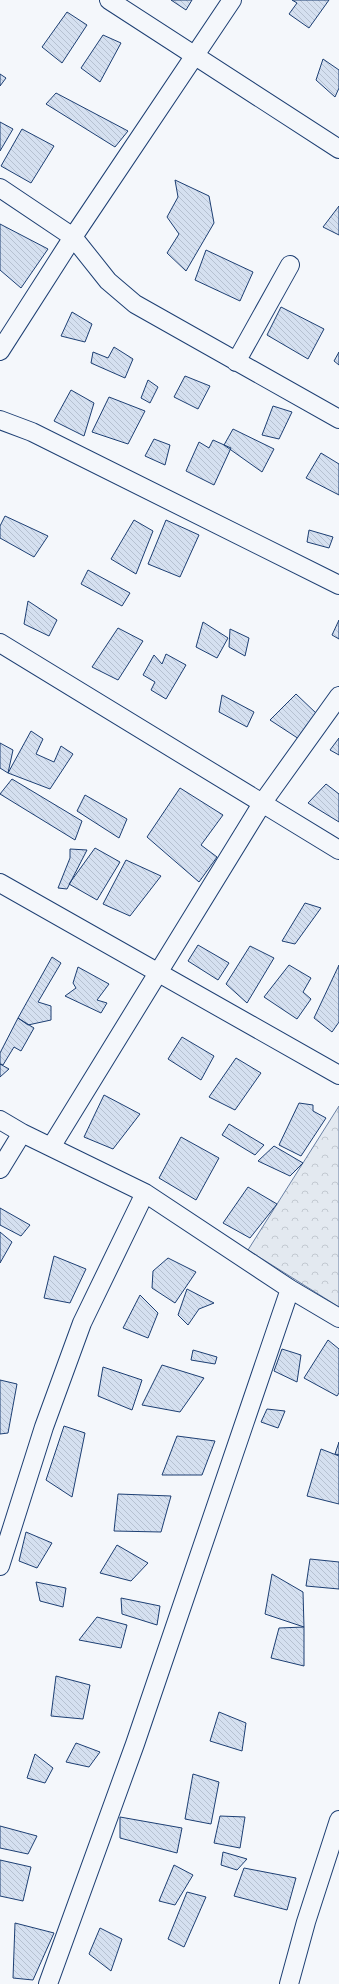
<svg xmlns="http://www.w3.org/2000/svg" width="339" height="1984" font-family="'DejaVu Sans',sans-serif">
	<defs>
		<pattern id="park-crowns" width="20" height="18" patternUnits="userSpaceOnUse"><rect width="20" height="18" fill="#e3e9f0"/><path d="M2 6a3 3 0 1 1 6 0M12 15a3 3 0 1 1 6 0" fill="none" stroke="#c2c9d1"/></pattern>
		<pattern id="building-back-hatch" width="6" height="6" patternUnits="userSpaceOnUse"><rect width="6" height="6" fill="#d5e0f0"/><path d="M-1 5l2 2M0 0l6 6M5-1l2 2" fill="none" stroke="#b6c1d1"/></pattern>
	</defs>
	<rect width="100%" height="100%" fill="#f4f7fb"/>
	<!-- park -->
	<path fill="url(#park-crowns)" stroke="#687fa3" d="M339,1106V1307L248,1250Z"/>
	<!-- building -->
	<path fill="url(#building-back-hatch)" stroke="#1d3f73" d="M171,0H192L186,10Z
		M292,0H329L309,28L289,14L297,3Z
		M67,12L87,25L62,63L42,47Z
		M103,35L121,43L100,82L81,68Z
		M323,59L339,70V88L335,97L316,80Z
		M0,74L6,78L0,86Z
		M56,93L128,131L115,147L46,104Z
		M0,122L13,129L0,151Z
		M22,129L54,146L31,183L1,166Z
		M175,180L209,196L214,223L186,271L167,253L179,234L167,217L178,197Z
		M339,206V235L323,227Z
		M0,224L48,249L21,288L0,270Z
		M206,250L253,272L240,301L195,280Z
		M281,307L324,329L308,359L267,335Z
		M72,312L92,324L85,342L61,336Z
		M114,347L133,359L125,378L91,363L93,352L108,358Z
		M339,352V365L334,361Z
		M185,376L210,386L198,409L174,397Z
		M148,380L158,387L150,403L141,398Z
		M71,390L94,403L84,436L54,421Z
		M109,397L145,411L128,444L92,432Z
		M273,406L292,412L279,439L262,435Z
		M233,429L274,449L262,472L224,445Z
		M154,439L170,445L165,465L145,456Z
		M213,440L231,448L214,485L186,471L199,442L209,448Z
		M321,453L339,464V495L306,478Z
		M5,516L48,536L34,557L0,538V526Z
		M134,520L153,531L136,574L111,559Z
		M166,520L199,535L180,577L148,564Z
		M309,530L333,537L329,548L307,542Z
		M88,570L130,593L122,606L81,584Z
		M28,601L57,620L49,636L24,624Z
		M339,620V639L332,635Z
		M203,622L228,638L217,658L196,647Z
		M118,628L143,641L118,680L92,667Z
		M230,629L249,638L245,656L229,647Z
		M166,654L186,665L166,699L151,690L155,682L143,675L154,655L162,664Z
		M296,694L317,714L299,739L270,720Z
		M222,695L254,712L247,727L219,712Z
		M31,731L43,739L36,754L54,762L61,746L73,754L50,789L8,773Z
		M339,738V755L330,750Z
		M0,743L13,750L8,773L0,768Z
		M12,779L82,821L75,840L0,794Z
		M326,784L339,794V822L308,803Z
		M180,788L223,815L201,845L217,857L199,882L147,837Z
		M85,795L127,819L119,838L77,811Z
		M95,848L120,862L97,900L69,884Z
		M70,849L87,850L67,889L58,888L70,858Z
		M126,860L161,876L130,916L103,904Z
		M305,903L321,908L295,944L282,941Z
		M198,945L229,963L218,980L188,961Z
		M250,946L274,958L247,1003L226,984Z
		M52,957L61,963L38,1002L51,1006V1020L28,1025L18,1018Z
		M289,965L311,978L303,992L311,999L297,1019L264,997Z
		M339,965V1022L332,1032L314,1018Z
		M78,967L109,984L97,1000L107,1003L101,1013L65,996L76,988L73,983Z
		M18,1018L34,1028L21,1051L14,1047L3,1065L0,1064V1053Z
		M182,1037L214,1056L201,1080L168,1059Z
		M236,1058L261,1073L235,1110L209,1097Z
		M0,1064L9,1069L0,1077Z
		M104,1095L140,1114L113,1149L84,1137Z
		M299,1103L313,1105V1111L326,1118L301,1156L279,1145Z
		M229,1124L264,1145L255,1155L222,1135Z
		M181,1137L219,1158L196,1200L159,1178Z
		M274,1146L303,1163L290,1176L258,1161Z
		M248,1187L277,1204L250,1238L223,1223Z
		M0,1208L30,1225L21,1236L0,1225Z
		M0,1232L12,1242L0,1263Z
		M54,1256L86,1269L70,1303L44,1298Z
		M168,1258L196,1272L175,1303L152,1288L153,1271Z
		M187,1289L214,1303L199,1309L188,1325L178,1315Z
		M140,1295L158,1313L148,1338L123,1328Z
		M328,1340L339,1349V1393L337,1396L304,1378Z
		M282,1349L301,1355L297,1382L274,1371Z
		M193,1350L217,1357L215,1364L191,1360Z
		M162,1365L204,1378L180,1412L142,1405Z
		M103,1367L142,1380L132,1410L98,1396Z
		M0,1380L17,1384L8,1433L0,1434Z
		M267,1409L285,1411L278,1428L261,1422Z
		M64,1426L85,1433L72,1497L46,1480Z
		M177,1436L215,1441L202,1475H162Z
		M339,1442V1455L335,1454Z
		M321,1449L339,1456V1504L307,1496Z
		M118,1494L171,1496L161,1532L114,1531Z
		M26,1532L52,1543L37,1568L19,1561Z
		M117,1545L148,1563L131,1581L100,1573Z
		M310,1559L339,1562V1589L306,1586Z
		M272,1574L303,1592L304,1627L265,1614Z
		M36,1582L66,1588L63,1607L40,1601Z
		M121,1598L160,1606L157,1625L122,1614Z
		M97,1617L127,1625L121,1648L79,1640Z
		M304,1627V1666L271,1658L279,1628Z
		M56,1676L90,1685L83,1719L51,1716Z
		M219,1712L246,1723L242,1751L210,1741Z
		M76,1743L100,1752L89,1767L66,1762Z
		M35,1754L53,1768L45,1783L27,1778Z
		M193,1774L219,1782L211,1824L185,1819Z
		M220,1816L245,1817L240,1848L214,1843Z
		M120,1817L182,1828L177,1853L120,1838Z
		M0,1826L37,1836L28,1854L0,1848Z
		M223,1852L247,1859L237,1870L221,1865Z
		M0,1860L31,1867L23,1901L0,1896Z
		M174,1865L193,1875L175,1905L159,1901Z
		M244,1868L296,1878L287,1910L234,1896Z
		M187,1892L206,1897L184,1947L168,1939Z
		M15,1923L54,1933L33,1980L13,1978Z
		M100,1928L122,1939L111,1971L89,1954Z"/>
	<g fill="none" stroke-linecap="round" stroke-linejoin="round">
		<defs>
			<path id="minor" d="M109,0L339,149
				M0,188L73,237L108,281L135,304L339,419
				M0,351L73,237L232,0
				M236,362L290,265
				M0,420L32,432L339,585
				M0,643L339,850
				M0,883L339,1075
				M0,1120L22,1133L145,1193L290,1289L339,1318
				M51,1147L263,802L339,696
				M0,1169L22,1133
				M0,1566L44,1427L82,1323L145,1193
				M48,1984L135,1744L290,1289
				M289,1984L306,1922L339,1820"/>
		</defs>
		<!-- minor casing -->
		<use href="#minor" stroke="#1d3f73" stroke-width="20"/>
		<!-- minor -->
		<use href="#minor" stroke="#f4f7fb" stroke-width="18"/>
	</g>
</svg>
